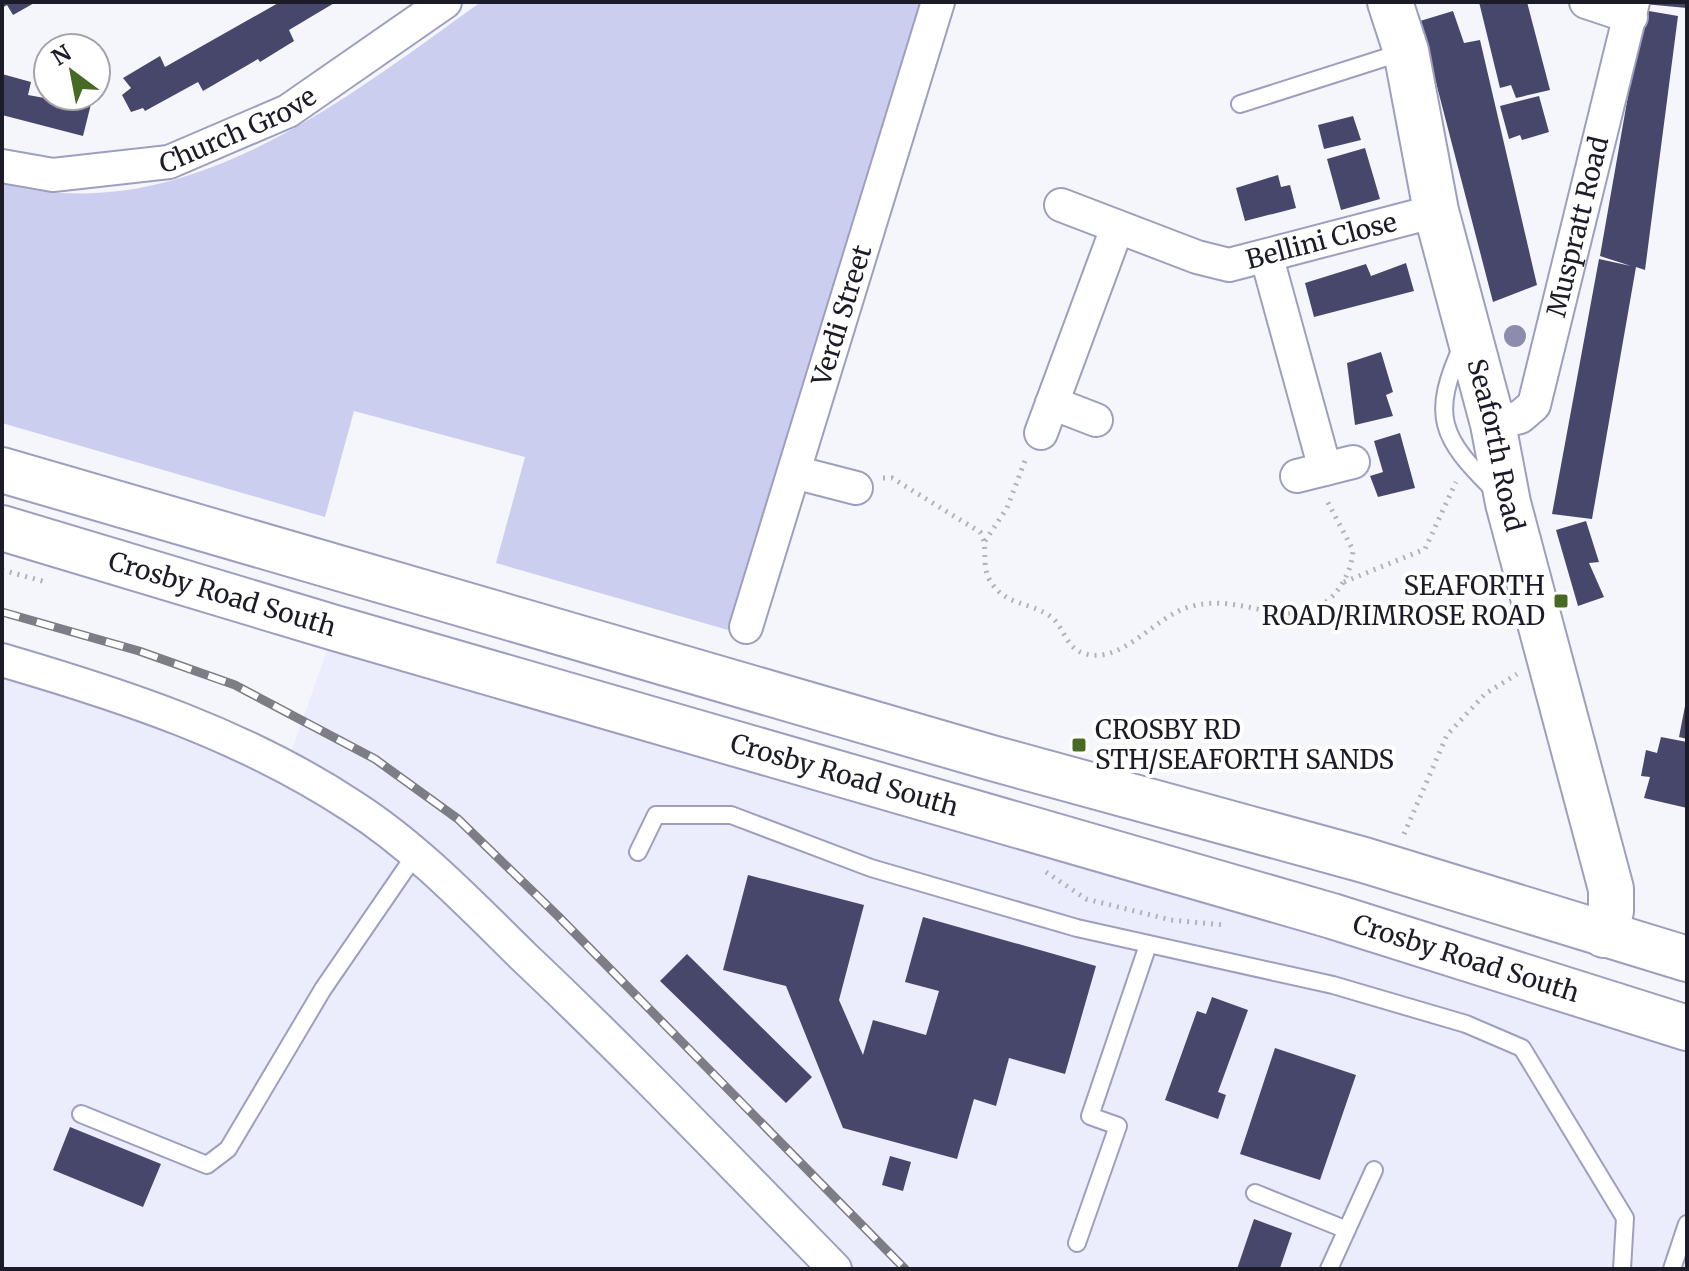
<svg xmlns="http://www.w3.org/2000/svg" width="1689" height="1271" font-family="Merriweather,serif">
	<rect width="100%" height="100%" fill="#f5f6fc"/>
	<!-- built -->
	<path fill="#ebedfd" d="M335,628L1687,1028V1269H2V660L286,766Z"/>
	<!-- green -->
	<path fill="#cccef0" d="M481,2H932L735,632L496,563L525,457L354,411L325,517L2,423V183C181,232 345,99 481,2Z"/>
	<!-- building -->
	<path fill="#47476b" d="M2,2H36L13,15L7,5L2,8Z
		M280,2H336L289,30L294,41L260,62L258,59L203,91L198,82L145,111L143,108L131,112L122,95L131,88L123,78L160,56L165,67Z
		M1479,2H1527L1550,90L1516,98L1511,85L1500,88Z
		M1644,2H1687V8L1644,4Z
		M1643,10L1678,16L1645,270L1636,267L1592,519L1552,514L1599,259L1631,266L1600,256Z
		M1453,11L1464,43L1480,40L1537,285L1493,302L1420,21Z
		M2,74L31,82L28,95L50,99L51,96H93L83,136L2,115Z
		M1539,96L1549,132L1522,140L1520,135L1509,139L1500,106Z
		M1353,116L1361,140L1324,149L1318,125Z
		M1365,148L1380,199L1341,210L1327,159Z
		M1278,175L1281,187L1290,185L1296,208L1245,221L1236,188Z
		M1406,263L1414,291L1314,317L1305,283L1366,264L1371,276Z
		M1381,352L1393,392L1386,395L1393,416L1355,425L1347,363Z
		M1400,433L1415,488L1378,497L1370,476L1383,472L1374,441Z
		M1586,521L1599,562L1589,563L1604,597L1578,606L1556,530Z
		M1686,701H1687V739L1679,737Z
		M1661,737L1687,742V808L1644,798L1650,777L1641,776L1646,750L1657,753Z
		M748,875L864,905L839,1000L863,1055L873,1020L926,1035L939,991L905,982L923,917L1096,966L1065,1074L1009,1058L996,1106L974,1099L957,1159L843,1128L786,986L723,970Z
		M687,954L812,1077L786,1103L660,981Z
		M1212,997L1248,1010L1218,1092L1226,1095L1218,1119L1165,1100L1197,1011L1206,1014Z
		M1275,1048L1356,1075L1320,1180L1240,1154Z
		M70,1127L161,1164L143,1207L53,1170Z
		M890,1156L911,1162L903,1191L882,1185Z
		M1254,1219L1292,1233L1280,1268L1237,1269Z"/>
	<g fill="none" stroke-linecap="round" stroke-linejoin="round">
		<defs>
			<path id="service" d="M1240,104L1406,51
				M1463,344C1430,416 1440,437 1495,491
				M638,852L656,815H731L871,868L1077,928L1333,985L1466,1024L1522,1048L1625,1218L1622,1269
				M81,1114L207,1165L228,1149L323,989L415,855
				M1255,1193L1347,1230
				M1077,1243L1118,1126L1090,1116L1148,945
				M1329,1269L1374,1170
				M1672,1269L1687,1224"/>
			<g id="minor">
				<path d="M1586,2L1631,17"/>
				<path id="s1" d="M2,166L53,175L169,162L288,111L445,2"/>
				<path id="s2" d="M1061,205L1197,257L1229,265L1436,211"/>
				<path d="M1267,258L1325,469"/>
				<path d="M1052,403L1096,420"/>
				<path id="s3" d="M1493,424L1520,417L1534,405L1633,2"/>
				<path d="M1041,433L1117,228"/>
				<path d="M794,472L856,488"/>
				<path d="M1297,476L1353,462"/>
				<path id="s4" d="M746,627L938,2"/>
				<path d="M2,660C125,696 244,735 352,806C416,847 470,904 524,957C631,1058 732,1164 835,1269"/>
			</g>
			<g id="secondary">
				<path id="s5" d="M1390,2L1406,51L1436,211L1493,424L1508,503L1611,889V911L1604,935"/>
			</g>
			<g id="trunk">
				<path d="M2,470L992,758L1364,860L1687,959"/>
				<path id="s6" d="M2,528L335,628L1332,916L1687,1028"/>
			</g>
		</defs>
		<!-- service casing -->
		<use href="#service" stroke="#9d9fbf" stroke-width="20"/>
		<!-- minor casing -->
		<use href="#minor" stroke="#9d9fbf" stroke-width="36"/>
		<!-- secondary casing -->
		<use href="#secondary" stroke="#9d9fbf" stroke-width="48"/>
		<!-- trunk casing -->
		<use href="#trunk" stroke="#9d9fbf" stroke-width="48"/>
		<!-- path -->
		<path stroke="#b1b2ba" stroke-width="5" stroke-dasharray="2 6" stroke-linecap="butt" d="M883,478H892L980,532C989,546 981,563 989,579C1004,606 1028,601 1050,616C1065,627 1065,649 1086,654C1122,664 1156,616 1189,607C1230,595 1259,615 1297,613C1329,611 1351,580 1353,550L1326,499
			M985,541L1007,508L1026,458
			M2,570L46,582
			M1344,582L1425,549L1456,482
			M1404,834L1447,735L1485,694L1517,674
			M1046,872L1086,899L1171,920L1225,925"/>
		<!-- service -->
		<use href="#service" stroke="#fff" stroke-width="16"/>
		<!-- minor -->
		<use href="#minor" stroke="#fff" stroke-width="32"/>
		<!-- secondary -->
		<use href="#secondary" stroke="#fff" stroke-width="44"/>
		<!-- trunk -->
		<use href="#trunk" stroke="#fff" stroke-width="44"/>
		<defs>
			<path id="rail" d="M2,612L139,651L235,685L375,759L458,819L558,916L905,1269"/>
		</defs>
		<!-- rail casing -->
		<use href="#rail" stroke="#7c7d85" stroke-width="9"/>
		<!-- rail -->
		<use href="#rail" stroke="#fff" stroke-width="6" stroke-dasharray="18" stroke-linecap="butt"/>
	</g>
	<!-- trees -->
	<circle fill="#8c8cac" cx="1515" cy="336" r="11"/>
	<!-- markers -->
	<g fill="#466a23" stroke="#fff" stroke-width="3">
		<rect x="1553" y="593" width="16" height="16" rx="4"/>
		<rect x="1071" y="737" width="16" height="16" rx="4"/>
	</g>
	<g text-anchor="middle" stroke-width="8" stroke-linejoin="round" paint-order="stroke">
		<!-- street labels -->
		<g font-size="26" fill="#1b1c27" stroke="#fff">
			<text dy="9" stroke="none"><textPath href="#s1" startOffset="244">Church Grove</textPath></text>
			<text dy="9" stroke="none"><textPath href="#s3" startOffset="230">Muspratt Road</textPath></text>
			<text dy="9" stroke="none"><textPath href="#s2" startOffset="274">Bellini Close</textPath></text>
			<text dy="9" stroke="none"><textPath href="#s4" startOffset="326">Verdi Street</textPath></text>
			<text dy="9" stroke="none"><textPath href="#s5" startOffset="456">Seaforth Road</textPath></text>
			<text dy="9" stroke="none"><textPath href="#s6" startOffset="230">Crosby Road South</textPath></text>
			<text dy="9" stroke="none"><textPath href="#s6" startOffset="878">Crosby Road South</textPath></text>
			<text dy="9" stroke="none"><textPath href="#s6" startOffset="1526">Crosby Road South</textPath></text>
		</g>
		<!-- poi labels -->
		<g font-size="26" fill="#1b1c27" stroke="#fff" text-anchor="end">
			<text x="1545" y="595">SEAFORTH<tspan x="1545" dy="30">ROAD/RIMROSE ROAD</tspan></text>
			<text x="1095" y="739" text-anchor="start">CROSBY RD<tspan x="1095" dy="30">STH/SEAFORTH SANDS</tspan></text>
		</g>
	</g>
	<!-- border -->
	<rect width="1689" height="1271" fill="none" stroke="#1b1c27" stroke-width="8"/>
	<!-- north arrow -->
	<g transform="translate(72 72) rotate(328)"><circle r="38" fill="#ffffff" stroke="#a4a4a9" stroke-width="2"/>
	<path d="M0-6L14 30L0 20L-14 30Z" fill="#466a23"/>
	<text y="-12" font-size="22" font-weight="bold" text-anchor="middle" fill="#1b1c27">N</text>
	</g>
</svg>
